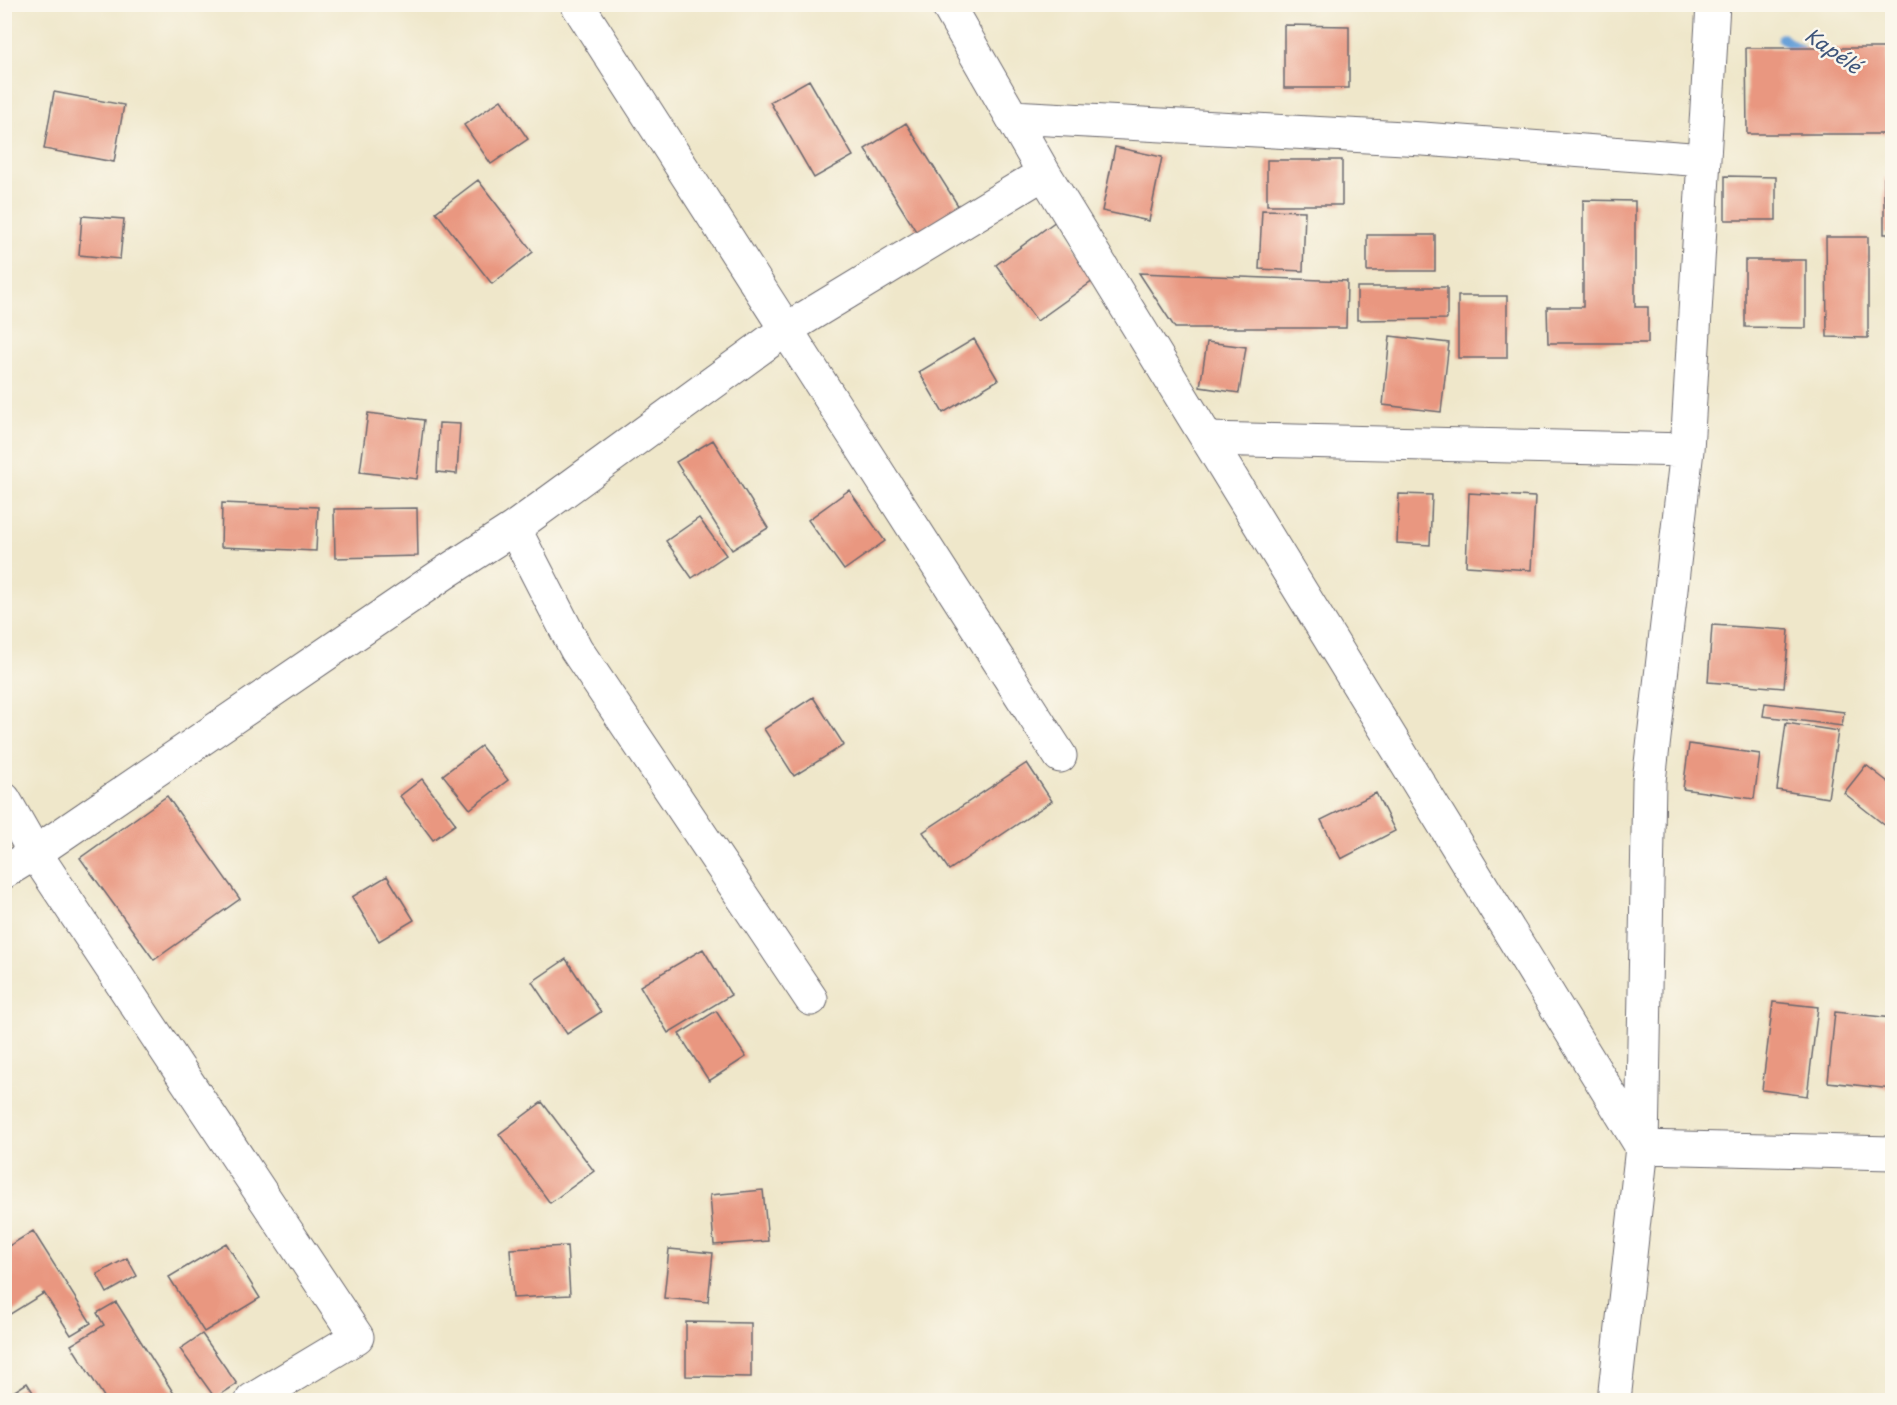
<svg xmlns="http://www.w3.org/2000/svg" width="1897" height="1405" font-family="'Playpen Sans',sans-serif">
	<rect width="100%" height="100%" fill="#fbf7ec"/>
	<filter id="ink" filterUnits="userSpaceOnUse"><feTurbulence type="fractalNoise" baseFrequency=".0167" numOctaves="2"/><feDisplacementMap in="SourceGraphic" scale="12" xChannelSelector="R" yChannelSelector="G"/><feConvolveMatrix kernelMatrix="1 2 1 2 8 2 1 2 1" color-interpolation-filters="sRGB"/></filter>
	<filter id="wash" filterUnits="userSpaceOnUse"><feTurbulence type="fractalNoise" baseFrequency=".008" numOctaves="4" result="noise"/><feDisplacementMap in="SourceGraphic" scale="24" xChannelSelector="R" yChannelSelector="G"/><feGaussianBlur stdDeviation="1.35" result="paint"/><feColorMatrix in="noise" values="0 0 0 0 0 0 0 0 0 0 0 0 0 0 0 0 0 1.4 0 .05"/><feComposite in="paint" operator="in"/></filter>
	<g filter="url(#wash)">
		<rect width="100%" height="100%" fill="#efe7ca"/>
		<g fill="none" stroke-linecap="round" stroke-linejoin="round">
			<!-- stream -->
			<path stroke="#69a1d8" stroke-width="10" d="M1782,38L1807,55
				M1876,103L1892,115"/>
		</g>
		<g id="blocks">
			<!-- building -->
			<path fill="#e99780" d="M1284,25L1349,26V88H1284Z
				M1746,48H1887L1888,134H1747Z
				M809,80L853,156L814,178L770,102Z
				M54,92L124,105L114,162L44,149Z
				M501,100L528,139L491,164L464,125Z
				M906,123L959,207L917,233L865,149Z
				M1115,147L1162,157L1149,221L1102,211Z
				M1267,160H1342V205H1267Z
				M1725,176L1776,177V220H1725Z
				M1884,178H1892V234H1884Z
				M478,180L533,252L492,284L436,212Z
				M1583,200L1635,201V307H1648V343H1548L1547,307H1583Z
				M1262,210L1305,211L1303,271L1259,269Z
				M82,216L124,219L120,259L79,255Z
				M1056,221L1097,278L1037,321L996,265Z
				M1367,235H1435V271H1367Z
				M1826,237H1868V338L1827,337Z
				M1745,260H1806V328L1745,327Z
				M1139,273L1347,281L1346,328H1175Z
				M1357,287H1447V319L1357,320Z
				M1458,296H1507V358H1458Z
				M1390,336L1449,343L1441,412L1383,405Z
				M974,339L998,380L943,413L919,372Z
				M1207,342L1246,347L1239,393L1200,387Z
				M368,413L424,420L417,479L360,472Z
				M439,423L460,424L457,474L437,472Z
				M713,440L768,528L732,550L676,462Z
				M849,490L885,541L844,570L808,520Z
				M1469,493L1535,497L1531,570L1466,566Z
				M1399,494L1432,495L1430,545L1397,543Z
				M222,503L318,507L316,551L221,547Z
				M417,508L418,556L335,558L334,509Z
				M699,518L726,555L692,578L666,541Z
				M1712,625L1789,630L1784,688L1708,682Z
				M813,697L844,745L794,776L764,729Z
				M1765,703L1844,712L1842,726L1763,716Z
				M1786,723L1838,731L1828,798L1777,790Z
				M1689,744L1760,754L1754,799L1683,789Z
				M481,746L508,780L470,809L443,775Z
				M1027,763L1052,801L949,870L923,832Z
				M1866,765L1892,785V831L1844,793Z
				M422,779L456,824L433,840L400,796Z
				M1376,793L1395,831L1341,859L1321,820Z
				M167,796L240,899L154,960L80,858Z
				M387,876L414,920L379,941L352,897Z
				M703,949L731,995L668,1033L640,986Z
				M566,959L601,1012L567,1034L532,982Z
				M1773,1002L1818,1007L1807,1096L1762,1090Z
				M716,1011L746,1057L709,1081L679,1034Z
				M1835,1012L1892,1018V1089L1828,1082Z
				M542,1102L594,1171L550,1203L499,1134Z
				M763,1190L768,1241L714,1245L710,1195Z
				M33,1231L91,1323L71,1335L44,1293L4,1318V1249Z
				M226,1243L260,1298L204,1332L169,1277Z
				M567,1246L570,1295L513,1298L510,1249Z
				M669,1249L713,1253L708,1302L664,1298Z
				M127,1258L137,1276L107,1293L97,1274Z
				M116,1302L178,1400H106L71,1345L104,1325L97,1313Z
				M686,1322L751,1323V1377L686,1376Z
				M202,1334L237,1384L215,1398L180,1349Z
				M27,1383L38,1400H4V1398Z"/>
		</g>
	</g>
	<g filter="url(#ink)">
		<use href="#blocks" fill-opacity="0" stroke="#6a676d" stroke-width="1.5"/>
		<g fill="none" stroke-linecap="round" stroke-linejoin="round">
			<defs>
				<path id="minor" d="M577,4L1060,756
					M947,4L1044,173L1642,1147
					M1012,117L1423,139L1704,160
					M1207,439L1687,450
					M514,528L576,649L811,999
					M4,799L35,853L357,1337L252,1400
					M4,872L35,853L446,572L514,528L785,330L1044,173
					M1642,1147L1892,1153
					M1614,1400L1642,1147L1649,781L1687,450L1713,4"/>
			</defs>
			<!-- minor casing -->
			<use href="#minor" stroke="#6a676d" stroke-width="35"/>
			<!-- minor -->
			<use href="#minor" stroke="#fff" stroke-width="33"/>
		</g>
	</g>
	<g text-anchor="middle" stroke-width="5" stroke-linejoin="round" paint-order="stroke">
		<!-- water labels -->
		<g font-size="20" font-style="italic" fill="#3e557a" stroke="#fbf7ec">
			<text transform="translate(1833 51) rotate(35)" y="7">Kapélé</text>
		</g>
	</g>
	<!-- margin -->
	<rect width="1897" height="1405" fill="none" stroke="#fbf7ec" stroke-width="24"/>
</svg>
